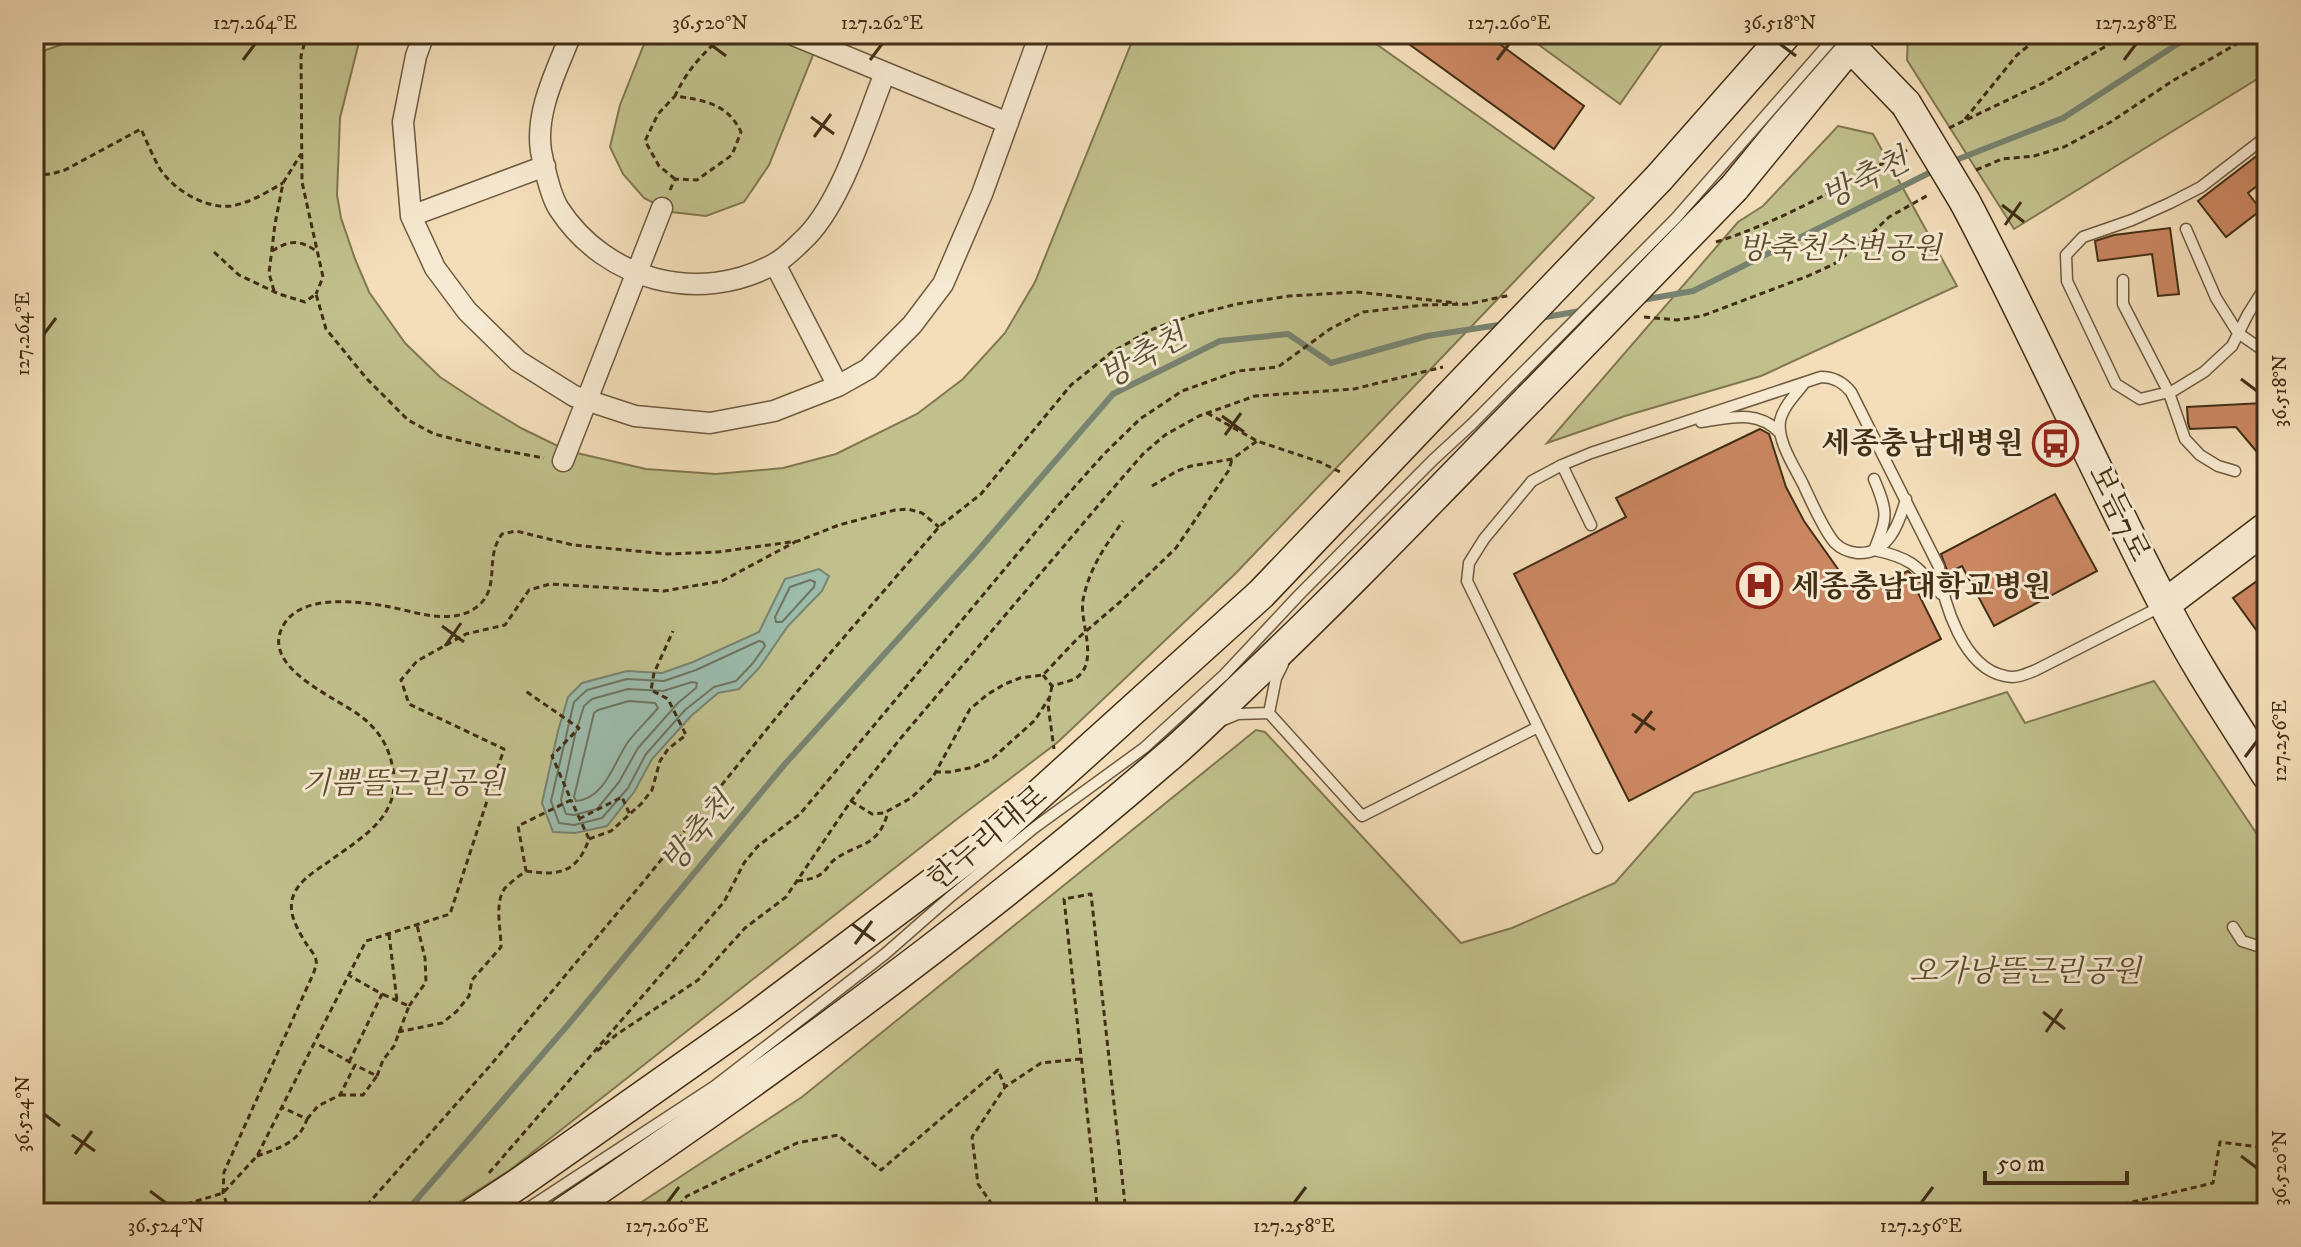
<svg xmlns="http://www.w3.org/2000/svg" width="2301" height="1247" font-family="'IM FELL DW Pica','Noto Serif KR',serif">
	<rect width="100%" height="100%" fill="#f3deb9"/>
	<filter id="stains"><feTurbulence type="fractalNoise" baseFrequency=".0025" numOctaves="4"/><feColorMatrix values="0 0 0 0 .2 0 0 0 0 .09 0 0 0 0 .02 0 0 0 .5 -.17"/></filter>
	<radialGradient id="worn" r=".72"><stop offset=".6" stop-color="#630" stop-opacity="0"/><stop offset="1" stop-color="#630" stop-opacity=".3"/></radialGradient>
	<!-- green -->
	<path fill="#c0c08c" stroke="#817750" stroke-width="2" d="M93,34H361L340,118L337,195L341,218L355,259L369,292L405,343L440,377L481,404L521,428L568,451L646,469L716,474L783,468L836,454L917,414L963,379L1005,333L1035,282L1135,34H1362L1594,198L1235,574L1058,742L957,819L510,1170L442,1213H34V54Z
		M648,34H791L817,45L769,165L744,202L706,216L671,212L644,198L623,174L610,147L620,105Z
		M1524,34H1669L1620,104Z
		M1908,34H2267V73L2014,229L1907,60Z
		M1838,126L1873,134L1957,286L1761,376L1625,416L1547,443L1738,222L1763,206Z
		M2154,681L2267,849V1213H625L802,1097L1256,730L1265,732L1461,943L1512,928L1615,883L1694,793L2007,692L2025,723Z"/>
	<!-- water -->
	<path fill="#9cbcac" stroke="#788370" stroke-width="2" d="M819,569L829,576L822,591L788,626L759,668L739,689L718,693L691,716L652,759L634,792L607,826L575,833L553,832L542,803L558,731L568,697L582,683L627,671L662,673L693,662L759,632L785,579Z"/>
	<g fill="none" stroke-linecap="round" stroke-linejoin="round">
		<!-- shore -->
		<path stroke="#6f7560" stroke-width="2" d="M810,580L815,582L814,587L782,622H776L775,617L790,587Z
			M759,641L763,642L765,646L753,663L736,681L714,687L685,710L646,754L628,788L602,818L574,825L559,823L551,801L574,702L587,690L627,679L664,681L696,670Z
			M692,682L697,683L696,688L678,703L638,748L619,782L597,809L574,815L566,814L561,800L575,735L584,706L592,699L628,689L663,691Z
			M629,701L655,703L658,708C649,719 637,730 628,742C614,762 605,799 576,801L574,797L594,713L598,710Z"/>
		<!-- stream -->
		<path stroke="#788370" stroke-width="6" d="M1951,162L2063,118L2193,34
			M1642,300L1693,291L1937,169
			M1540,318L1603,307
			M405,1213L567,1026L785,764L974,555L1113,394L1220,341L1288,334L1331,363L1427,336L1505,324"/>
	</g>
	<!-- building -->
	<path fill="#cb8761" stroke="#422e15" stroke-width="2" d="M1395,34H1486L1584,106L1554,149Z
		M2267,148V178L2248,193L2261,210L2226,237L2198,201Z
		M2170,228L2179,294L2158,296L2152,254L2098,261L2095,241L2114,235Z
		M2263,403L2264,425L2267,428V464L2236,427L2190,429L2188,423L2187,407Z
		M1760,429L1769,434L1786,487L1804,521L1857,596L1908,571L1923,585L1916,589L1941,639L1629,801L1514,574L1626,517L1616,498Z
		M2055,494L2097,571L1994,626L1962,566L1948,573L1941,554Z
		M2267,574V623L2257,631L2233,598Z"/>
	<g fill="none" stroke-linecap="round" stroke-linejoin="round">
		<defs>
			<path id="lane" d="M2267,136L2201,187L2170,203L2132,220L2083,237L2066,255L2067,281L2116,384L2140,399L2173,391L2204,372L2232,346L2248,314L2267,284
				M2186,229L2216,298L2238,333L2267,353
				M2123,280V304L2169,393L2185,439L2200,455L2218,466L2235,471
				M1803,385C1795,395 1783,407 1780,421C1777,441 1794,466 1803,484C1810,499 1824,531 1835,543C1841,549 1849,552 1857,553C1888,555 1899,524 1906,499
				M1701,422C1730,418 1757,409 1780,433
				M1562,465L1591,525
				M1874,479C1888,512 1888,517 1874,550C1912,558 1917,566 1941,594
				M1269,713L1362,816L1538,727
				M1221,721L1238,714L1269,713L1276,678L1283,664
				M1597,848L1467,581L1469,563L1484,539L1532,481L1562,465L1591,453L1821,377C1834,377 1843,382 1851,392L1939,567C1943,603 1963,668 2005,676C2016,679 2026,674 2036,670L2162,606
				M2233,927L2242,941L2267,949
				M521,1213L715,1086L885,954L950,897L1034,828L1144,748L1224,675L1298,596L1433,460L1472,424"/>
			<path id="street" d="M424,34L416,56L403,122L411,216L435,268L467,311L518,361L574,396L635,416L710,423L774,411L838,386L868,369L912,325L943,284L982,194L1040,34
				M571,34C557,70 535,111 541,151C544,166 551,197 559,209C606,281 699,305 774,264C784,259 794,249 802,241C841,206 865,122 885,73
				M791,34L1008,123
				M411,216L545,166
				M775,264L838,386
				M563,461L662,208"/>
			<path id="secondary" d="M1837,35L1850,46L1906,104
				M1659,178L1786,34
				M1734,188L1860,34
				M1965,202C2035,334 2095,471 2164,604C2194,663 2231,718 2267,775
				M2164,605L2267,527
				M474,1213L518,1184L751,1020L981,847L1261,594L1448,398
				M563,1213C771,1073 974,925 1163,761C1191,738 1216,712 1242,687C1341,594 1435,495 1530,398"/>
		</defs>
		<!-- lane casing -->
		<use href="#lane" stroke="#6e5a3e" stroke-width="13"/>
		<!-- street casing -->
		<use href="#street" stroke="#6e5a3e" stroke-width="23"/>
		<!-- secondary casing -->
		<use href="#secondary" stroke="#422e15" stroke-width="33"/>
		<!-- path -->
		<path stroke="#422e15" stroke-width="3" stroke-dasharray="6 4" stroke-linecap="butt" d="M307,34L301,56L302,182L323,277L316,294
			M1965,119L2017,55L2043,34
			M1949,128L2041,84L2127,34
			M1976,170L2002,159L2034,156L2064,147L2109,123L2174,80L2254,34
			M34,175L51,174L65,170L141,129C147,142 153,157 160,169C174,190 205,209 231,206C250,203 267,192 283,183
			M675,179L659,166L645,141L658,114L675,96
			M670,190L675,179L697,180L732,155L741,132C728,104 704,100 675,96C687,70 703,53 725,34
			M1716,242C1783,221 1845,184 1907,150
			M272,251C291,239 300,240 318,252
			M214,252L239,275L279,294L305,302L316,294L326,329L367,379L408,420L434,434L490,448L544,458
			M274,291L269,273L275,224L283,183L301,154
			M1644,317L1677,320L1702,316L1808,276L1834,264L1863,242L1889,217L1930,194
			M1207,413L1257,441L1320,462L1342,473
			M1152,486L1177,471L1191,466L1232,459L1257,441
			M1043,675L1052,686C1060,683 1069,682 1076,678C1100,662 1079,622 1083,600C1089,569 1105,546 1123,521
			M1052,686L1048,705L1054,749
			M935,772H950L974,767L993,758L1035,720L1049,698
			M851,801L872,814L884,813L911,798L933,777L970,709L988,694L1005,684L1020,678L1043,675L1078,638L1120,602L1176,548L1229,470L1232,459
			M579,819L622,797L630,815
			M589,839L611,831L641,804L652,790L660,761L668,749L686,735L668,699L651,690L654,673L673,631
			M526,871C559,876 577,873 589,839L571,800
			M797,881C804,880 815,879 821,874C826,871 829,864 834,860C858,842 878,849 888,812
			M389,934L397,1001
			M409,1006L426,982L425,958L417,925
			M398,1032L442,1023L457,1011L469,996L472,980L501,947C501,929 494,903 505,888C511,882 519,876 526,871L518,826L571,800L552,756L579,728L524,690
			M597,1051L616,1035L698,980L745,928L786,897L851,801L900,739L1103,500L1143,454L1165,435L1199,416L1255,396L1354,389L1443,367
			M349,1062L382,994L350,976
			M377,1076L383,1060L394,1046L409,1006L382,994
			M340,1095H363L377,1076L355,1065
			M307,1119L318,1106L340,1095L355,1065L316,1043
			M257,1156C278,1149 300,1142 307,1119L283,1108
			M489,1173L724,902L744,863L758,846L800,814L1054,510L1104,454L1140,419L1182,391L1238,371L1278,367L1330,329L1363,312L1424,305L1468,304L1511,295
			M137,1213L190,1203L223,1193L257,1156L366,941L450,914L504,749L409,704L401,680L417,661L466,634L505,625L529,590L550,584L664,591L722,581L795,542
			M230,1213L223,1193L224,1172L314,972C315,968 317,964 316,960C315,955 310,949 307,945C298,930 286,912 294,894C299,882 313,872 324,865C366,834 411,813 388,751C383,738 374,727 363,718C341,699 259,669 283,626C300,594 355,601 385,606C414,611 452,627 478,606C501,587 484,558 502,534L516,531L573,545L667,554L718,552L798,541L839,525L895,510L908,509L922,513L939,527
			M360,1213L489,1067L644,881L801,687L939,527L981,494L1071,385L1112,352L1153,329L1193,315L1237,304L1289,296L1357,292L1457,303
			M672,1213L687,1196L797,1143L838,1135L881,1170L998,1070L1005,1087
			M998,1213L978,1184L972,1137L1005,1087L1041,1063L1081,1059
			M1098,1213L1064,899L1091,894L1126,1213
			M2117,1213L2124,1204L2213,1183L2220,1142L2267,1148"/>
		<!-- lane -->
		<use href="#lane" stroke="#f7ead2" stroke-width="10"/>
		<!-- street -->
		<use href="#street" stroke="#f7ead2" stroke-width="20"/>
		<!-- secondary -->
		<use href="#secondary" stroke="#f7ead2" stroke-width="30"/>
		<defs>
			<path id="lane-bridge" d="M1472,424L1676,218L1837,34"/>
			<path id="secondary-bridge" d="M1906,104L1965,202
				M1448,398L1659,178
				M1530,398L1734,188"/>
		</defs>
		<!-- lane-bridge casing -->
		<use href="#lane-bridge" stroke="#6e5a3e" stroke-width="13" stroke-linecap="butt"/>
		<!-- secondary-bridge casing -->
		<use href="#secondary-bridge" stroke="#422e15" stroke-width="33" stroke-linecap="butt"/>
		<!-- lane-bridge -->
		<use href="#lane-bridge" stroke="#f7ead2" stroke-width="10"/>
		<!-- secondary-bridge -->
		<use href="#secondary-bridge" stroke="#f7ead2" stroke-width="30"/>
	</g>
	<!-- ticks -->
	<path fill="none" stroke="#422e15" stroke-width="3" d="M710,44L726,56M1780,44L1796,56M243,60L255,44M870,60L882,44M1497,60L1509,44M2124,60L2136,44M811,117L834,134M814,137L831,114M2002,205L2024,222M2005,225L2021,202M44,334L56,318M2241,379L2257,391M1222,416L1244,432M1225,435L1241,413M442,626L464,642M445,646L461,623M1632,714L1655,730M1635,733L1652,711M2245,757L2257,741M852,924L875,941M855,944L872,921M2043,1012L2065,1029M2046,1032L2062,1009M44,1114L60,1126M72,1135L95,1151M75,1154L92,1131M2241,1156L2257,1168M150,1191L166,1203M667,1203L679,1187M1294,1203L1306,1187M1921,1203L1933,1187"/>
	<!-- icons -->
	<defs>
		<symbol id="bus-ring" viewBox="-11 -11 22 22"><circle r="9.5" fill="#f7ead2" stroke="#8f2418" stroke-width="1.5"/><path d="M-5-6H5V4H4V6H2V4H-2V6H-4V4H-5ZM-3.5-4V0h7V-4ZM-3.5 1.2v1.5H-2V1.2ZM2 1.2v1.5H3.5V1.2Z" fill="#8f2418"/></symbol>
		<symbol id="hospital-ring" viewBox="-11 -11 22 22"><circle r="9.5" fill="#f7ead2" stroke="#8f2418" stroke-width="1.5"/><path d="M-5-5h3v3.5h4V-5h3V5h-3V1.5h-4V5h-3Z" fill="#8f2418"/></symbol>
	</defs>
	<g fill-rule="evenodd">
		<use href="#bus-ring" x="2030" y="418" width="51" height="51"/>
		<use href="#hospital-ring" x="1734" y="560" width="51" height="51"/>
	</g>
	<g text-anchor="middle" stroke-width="6" stroke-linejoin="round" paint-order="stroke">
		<!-- park labels -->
		<g font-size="30" font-style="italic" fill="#5b4b2d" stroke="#f7ead2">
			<text x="1840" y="258">방축천수변공원</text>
			<text x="403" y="793">기쁨뜰근린공원</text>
			<text x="2025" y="981">오가낭뜰근린공원</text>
		</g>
		<!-- poi labels -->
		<g font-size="30" font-weight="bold" fill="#422e15" stroke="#f7ead2" text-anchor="end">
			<text x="2024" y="453">세종충남대병원</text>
			<text x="1791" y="596" text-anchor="start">세종충남대학교병원</text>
		</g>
		<!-- street labels -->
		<g font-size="30" fill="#422e15" stroke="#f7ead2">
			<text transform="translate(2120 513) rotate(64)" y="10">보듬7로</text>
			<text transform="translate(987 837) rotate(-40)" y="10">한누리대로</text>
		</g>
		<!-- water labels -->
		<g font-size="32" font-style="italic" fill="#58523b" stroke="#f7ead2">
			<text transform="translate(1865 178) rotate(-27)" y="11">방축천</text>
			<text transform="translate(1143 356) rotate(-30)" y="11">방축천</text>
			<text transform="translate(697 832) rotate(-50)" y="11">방축천</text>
		</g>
	</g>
	<!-- margin -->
	<rect width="2301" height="1247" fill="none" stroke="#f3deb9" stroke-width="88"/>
	<!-- scale -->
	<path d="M1985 1171v12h142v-12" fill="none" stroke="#422e15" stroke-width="4"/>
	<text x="1997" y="1171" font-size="24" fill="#422e15" stroke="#f7ead2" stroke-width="6" paint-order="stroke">50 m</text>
	<rect x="44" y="44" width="2213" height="1159" fill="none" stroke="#422e15" stroke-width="3"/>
	<g font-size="20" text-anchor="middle" fill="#422e15">
		<text x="255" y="29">127.264°E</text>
		<text x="710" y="29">36.520°N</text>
		<text x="882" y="29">127.262°E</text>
		<text x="1509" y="29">127.260°E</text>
		<text x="1780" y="29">36.518°N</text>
		<text x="2136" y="29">127.258°E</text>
		<text transform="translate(22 334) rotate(-90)" y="7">127.264°E</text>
		<text transform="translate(2279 391) rotate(-90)" y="7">36.518°N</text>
		<text transform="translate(2279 741) rotate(-90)" y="7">127.256°E</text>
		<text transform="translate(22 1114) rotate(-90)" y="7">36.524°N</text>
		<text transform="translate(2279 1168) rotate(-90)" y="7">36.520°N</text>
		<text x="166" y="1232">36.524°N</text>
		<text x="667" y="1232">127.260°E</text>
		<text x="1294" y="1232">127.258°E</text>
		<text x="1921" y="1232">127.256°E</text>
	</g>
	<rect width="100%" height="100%" filter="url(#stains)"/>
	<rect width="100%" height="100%" fill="url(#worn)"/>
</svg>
